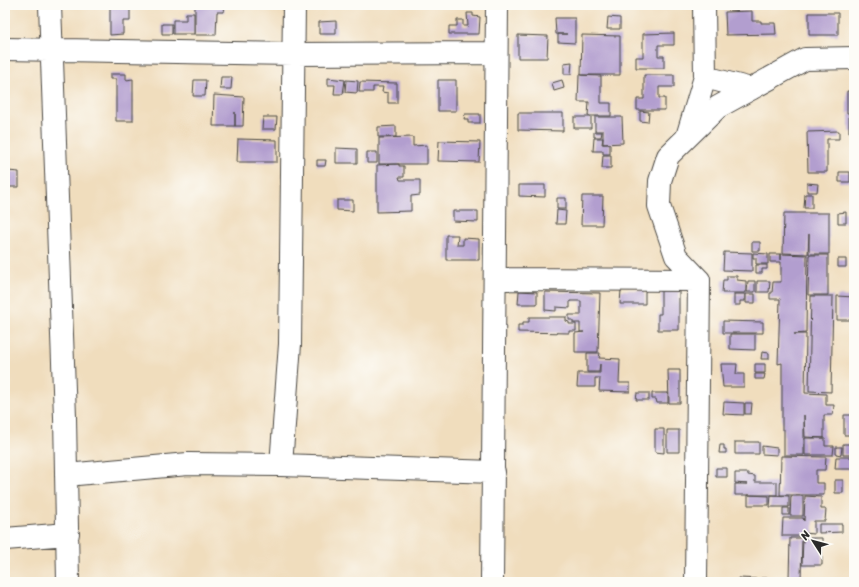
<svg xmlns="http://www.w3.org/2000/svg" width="859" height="587" font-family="Sriracha,sans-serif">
	<rect width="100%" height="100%" fill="#fdfcf7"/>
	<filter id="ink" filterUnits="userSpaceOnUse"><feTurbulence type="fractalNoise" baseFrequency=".025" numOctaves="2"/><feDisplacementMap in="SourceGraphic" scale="8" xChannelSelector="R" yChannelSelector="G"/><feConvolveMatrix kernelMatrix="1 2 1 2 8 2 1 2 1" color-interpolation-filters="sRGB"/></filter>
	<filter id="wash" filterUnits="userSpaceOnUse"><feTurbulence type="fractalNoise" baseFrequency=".012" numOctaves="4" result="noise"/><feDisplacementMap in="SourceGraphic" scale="16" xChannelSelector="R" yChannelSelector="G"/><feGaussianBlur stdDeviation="0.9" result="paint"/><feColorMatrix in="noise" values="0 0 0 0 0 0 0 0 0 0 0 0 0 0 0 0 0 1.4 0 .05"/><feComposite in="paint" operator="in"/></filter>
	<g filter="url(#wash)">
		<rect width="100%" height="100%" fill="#f0ddbd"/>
		<g id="blocks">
			<!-- building -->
			<path fill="#b29ecf" d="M110,5H130V21H123V34L110,35Z
				M195,5H225L224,12H217L216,35H195Z
				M752,11V21H761V23H775L776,34L726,35L725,12Z
				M186,13H194V34H173V20H186Z
				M467,13H473V16L480,17L479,34H449V26H457V20H463V26H468Z
				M809,13H838V35H809Z
				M608,17L620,18V29H607Z
				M555,18H575V43L558,42V34H567H556Z
				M336,21V34H319V22Z
				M162,24H172V34H162Z
				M674,33V45H658V56H664V68H636V57H643V34Z
				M518,35L548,36L547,58H518Z
				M582,35L620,36V75H581Z
				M572,62L571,74H564V63Z
				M5,74H9L8,90H5Z
				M110,74H126V80L133,79V121H116V79H110Z
				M579,75L601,76V103H611V116H588L589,102H578Z
				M644,75H674V87H659V98H665V110H637V99H644Z
				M221,77H232L231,89H220Z
				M328,78L345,80L343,94H334L335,85H328Z
				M194,80H206L205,96H193Z
				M346,80L358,81L357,93L345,92Z
				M438,80H456V111H438Z
				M562,80L564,88L554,91L552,83Z
				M360,82L397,83V103H388V93L382,92L383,87H373V92H359Z
				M847,91H854V113H847Z
				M214,95L244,97L243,126H235V112V126H213Z
				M640,111L649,112L648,122L640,121Z
				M518,113H563V131L518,130Z
				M465,114H480V123H468V119H464Z
				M849,114H854V132H849Z
				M263,117H277L276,129H262Z
				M574,117H591V128H574Z
				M595,117H622L623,143L603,144V131H595Z
				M396,126V137H378V127Z
				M839,131V139H827V172H808L807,132Z
				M594,132H602L601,137H594Z
				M413,137V146L427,145V164H379V138Z
				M594,138H603L602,144H610V154H603V151H593Z
				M238,139L277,140V162H237Z
				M439,141L480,142L479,162L438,161Z
				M336,148L357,149V163H336Z
				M367,152H377V163H367Z
				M603,155H611V168H602Z
				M317,160H326L325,166H317Z
				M399,164V166H404V177H399L400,180H420V195L411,196V211L377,212V165Z
				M8,171L19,172V187H8Z
				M839,172H850V182H839Z
				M807,183L818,184L817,192H807Z
				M519,185H545V197L519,196Z
				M805,194H812V208H804Z
				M582,196H603L602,225H581Z
				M557,198H566V209H557Z
				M337,200H353V211L337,210Z
				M557,210L566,211L565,224H556Z
				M453,211H478V222L453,221Z
				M846,212V223H838V213Z
				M784,213H829V254H809V234L808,254L783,253Z
				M446,235H458L457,245H463V238L479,239V260H446Z
				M752,242H760V251H752Z
				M724,252L752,253V271L723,270Z
				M753,253L768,254V264H756V258H753Z
				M770,254H781V260V254L807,255L806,333L794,334H806L805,393L826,394V405H834L833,415H824V438L805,437L804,415V455H784V429H782V363L778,364L780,299H770V293H772L773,282H781V262H770Z
				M809,255H828V295H808Z
				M838,259H846V267H838Z
				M756,265H767V269H762V273H756Z
				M727,276H737V280L746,281V293H722L723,280H727Z
				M748,281H755V292H747Z
				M757,281H770L769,292H757Z
				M621,290H645V304H620Z
				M519,291L537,292V304H518Z
				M661,291H679V330H658V314H661Z
				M545,292L600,293L598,352H575V333L584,332H580V323H573V320H569V315H581V301H570V308L556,307V311L545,310Z
				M734,294H745V301H740V305H734Z
				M746,294H755V303H746Z
				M811,296H833L831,392L809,391Z
				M837,296L854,297V320H837Z
				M529,317H566V321L569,322V324H576V331H569V333L518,332V325H523V322H529Z
				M723,321L763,322V333H723Z
				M730,334H755V350L730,349Z
				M762,352L769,353V359H761Z
				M587,353H600L599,358L620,359L619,383H630V392L599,391L600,378H595V387H577L578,373H600V364L599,372H587Z
				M721,364H737L736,374H744V387H723Z
				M755,364H765V373H755Z
				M668,370H680V403H669Z
				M755,374H765L764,379H755Z
				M637,393H649V400H636Z
				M652,393H668V403H657L656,399H652Z
				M724,402L744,403V415L723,414Z
				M745,403H752L751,414H745Z
				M844,415H854V435H844Z
				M655,429H664V453L655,452Z
				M667,430H679V452H667Z
				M805,438H825V446H834L833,455H805Z
				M735,442H759V454H735Z
				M843,444H854V455H843Z
				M720,445H724V449H726V453H719Z
				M762,446L777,448V455L762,454Z
				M836,447H842L841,455L836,454Z
				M781,456L826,457L825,470H816V483H824V495H780Z
				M836,457H854V469H835Z
				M716,468H727V477H716Z
				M735,473H748V475L755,476V482H777V495H735V484H748L735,483Z
				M835,480H843V493H835Z
				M748,495L769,496V505H748Z
				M771,495L789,496V507H770Z
				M791,496H803V516H790Z
				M805,496L821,497V509H826L825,521H814V534L803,533V536H782L783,518H803L804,521Z
				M783,508H789V515H783Z
				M819,524H842V532L819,533Z
				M790,538H802L801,579H827V582H761V578H789Z
				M803,538H822V565H802Z
				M739,578L761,579V582H739Z"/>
		</g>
	</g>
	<g filter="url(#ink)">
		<use href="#blocks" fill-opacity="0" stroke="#494641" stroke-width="1"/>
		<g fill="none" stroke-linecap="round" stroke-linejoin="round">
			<defs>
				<path id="minor" d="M50,5L65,417L68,582
					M704,5L705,77L751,89
					M5,49L293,54L496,53
					M687,137L705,77
					M495,279L699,280
					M281,465L290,344L294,5
					M66,475L188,464L281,465L494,472
					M5,539L68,534
					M492,582L497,5
					M696,582L699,280L676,256L659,206L660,181L668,156L718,107L805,59L854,58"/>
			</defs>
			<!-- minor casing -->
			<use href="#minor" stroke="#494641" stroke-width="24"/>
			<!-- minor -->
			<use href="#minor" stroke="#fff" stroke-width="22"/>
		</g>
	</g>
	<!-- margin -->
	<rect width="859" height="587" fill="none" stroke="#fdfcf7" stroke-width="20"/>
	<!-- north arrow -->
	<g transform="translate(813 541) rotate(306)" stroke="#fdfcf7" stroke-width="3" paint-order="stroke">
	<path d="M0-3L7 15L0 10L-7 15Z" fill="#2b2b2b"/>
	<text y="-6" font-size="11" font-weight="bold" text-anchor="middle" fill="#2b2b2b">N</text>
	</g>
</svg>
